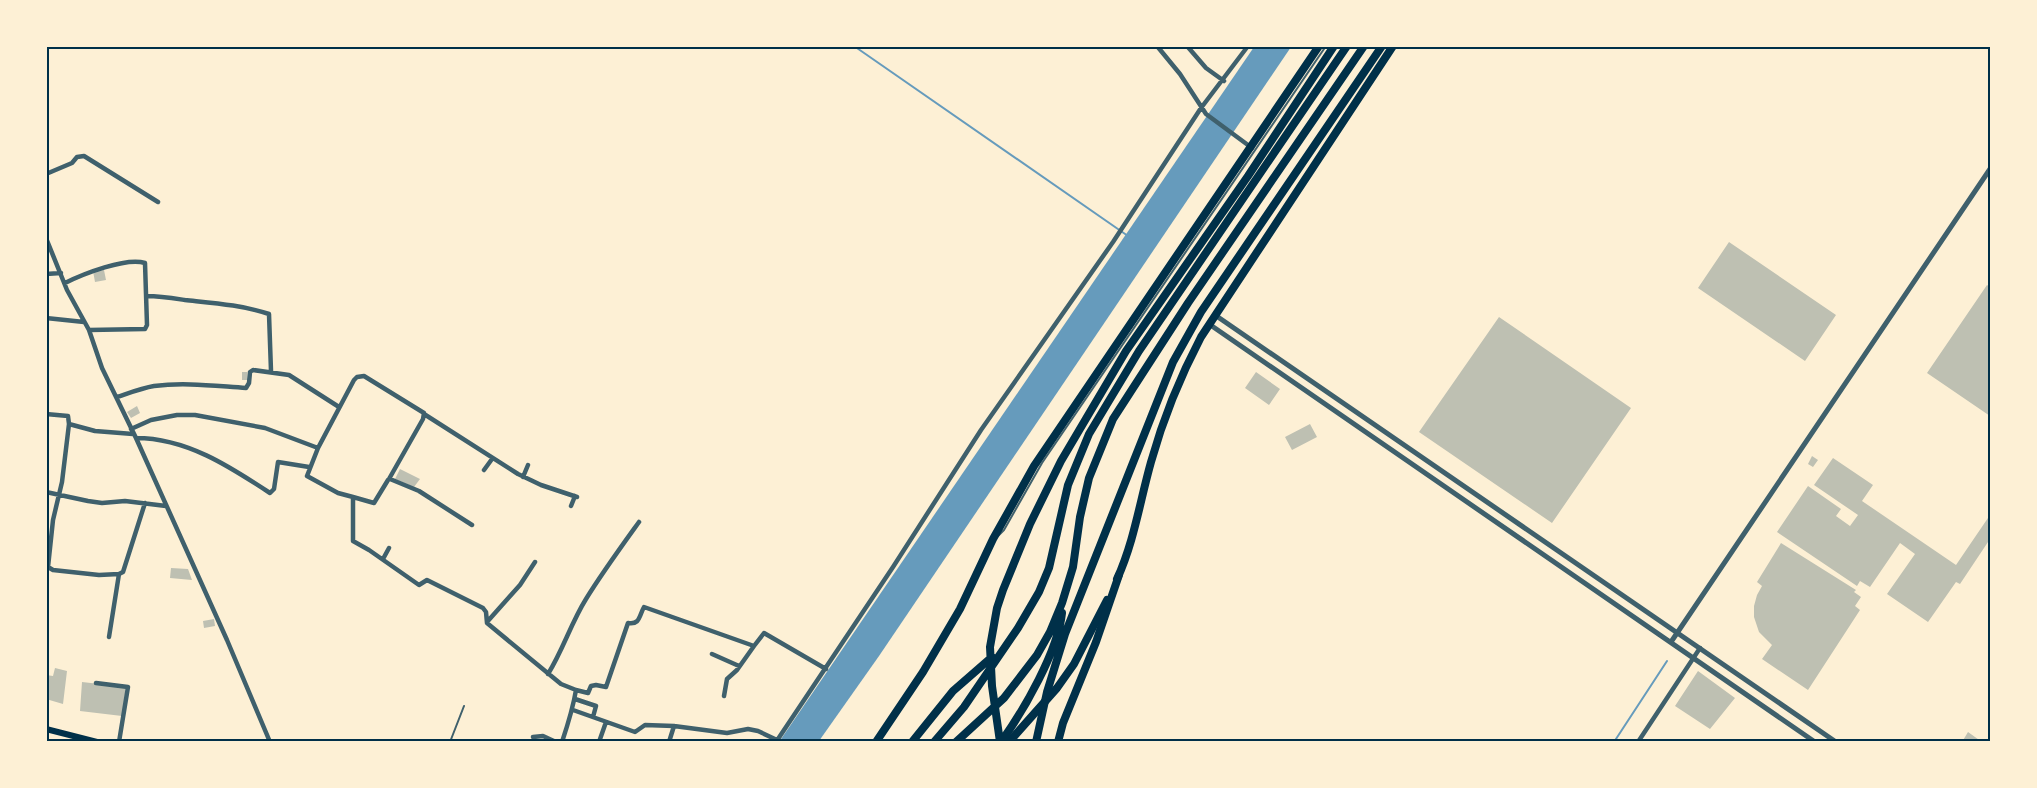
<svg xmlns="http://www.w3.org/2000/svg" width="2037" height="788" font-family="'Zilla Slab',serif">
	<rect width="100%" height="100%" fill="#fdf0d5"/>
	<!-- water -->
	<path fill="#669bbc" d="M1254,47H1291L879,656L819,741L779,742Z"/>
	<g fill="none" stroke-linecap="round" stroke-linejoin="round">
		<!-- stream -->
		<path stroke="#669bbc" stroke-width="2" d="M854,46L1128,236
			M1614,742L1667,661"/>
	</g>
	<!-- building -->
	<path fill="#bec0b2" d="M1729,242L1836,315L1805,361L1698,288Z
		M104,270L106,280L95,282L93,271Z
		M1987,285L1990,287V416L1927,373Z
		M1499,317L1631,408L1552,523L1419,432Z
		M242,372H247V380H242Z
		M1256,372L1280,389L1269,405L1245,388Z
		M137,406L140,413L131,418L127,412Z
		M1310,424L1317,437L1292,450L1285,437Z
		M1812,456L1818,460L1813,467L1808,464Z
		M1833,458L1873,485L1862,501L1956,565L1990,515V539L1960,584L1956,582L1928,622L1887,594L1915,554L1900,543L1870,587L1860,581L1857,586L1777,532L1808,486L1841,509L1836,516L1850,526L1858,515L1814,485Z
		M400,469L420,479L414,487L395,479Z
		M1781,543L1856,590L1854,592L1861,597L1855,606L1860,610L1808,690L1762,659L1772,645L1759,632L1754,617V606L1757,595L1762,586L1757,582Z
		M171,568L188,569L192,580L170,578Z
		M214,619L215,626L204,628L203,621Z
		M55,668L67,671L63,704L46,699V675L53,676Z
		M1698,671L1735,698L1710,729L1675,706Z
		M82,682L126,687L122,716L80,711Z
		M1968,732L1982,742H1962Z"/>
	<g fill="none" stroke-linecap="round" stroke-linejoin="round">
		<!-- service -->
		<path stroke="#3f606c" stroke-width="2" d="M997,537L1004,530L1042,463L1326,46
			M450,742L464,706"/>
		<!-- minor -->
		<path stroke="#3f606c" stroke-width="4.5" d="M1157,46L1180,74L1206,114L1252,148
			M1187,46L1206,68L1224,81
			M46,174L72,163L77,157L84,156L158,202
			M46,238L67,290L89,330L102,368L136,438L227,640L270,742
			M46,274L61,273
			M65,283C83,274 126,257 145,263L147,325L145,329L89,330
			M147,296C160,296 172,298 185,300C213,303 242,305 269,314L271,371
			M46,318L84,322
			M117,397C129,393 142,388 154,386C185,382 215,386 246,388L249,383L250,372L253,370L289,375L339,407
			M46,414L68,416L69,424L95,431L133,434
			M424,414L518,474L541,485L577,497
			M69,424L62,482L53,520L48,567L53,570L99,575L119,574
			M131,429L151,420L177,415H195L265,428L318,448L307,476L338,493L353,497V541L369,550L419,585L427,580L483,608L486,612L487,623L561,684L576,690C573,708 568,724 562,742
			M136,438C186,438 229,466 270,493L274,489L278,462L309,467
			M318,448L354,380L357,377L364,376L424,413L423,419L389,479
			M484,470L492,459
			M523,477L528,465
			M46,492L88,501L102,503L125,501L166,506
			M353,497L374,503L388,480L390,479L419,491L472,525
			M571,506L575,496
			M383,559L389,548
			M487,622L520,585L535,562
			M109,637L119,574L123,572L145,503
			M712,654L739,666
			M548,674C563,650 571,623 586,599C602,573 621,547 639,522
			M96,683L128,687L119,742
			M576,690L588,693L591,686L596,685L606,687L628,623C640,625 639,616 644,607L754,646L764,633L826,669
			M724,696L727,679L737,670L754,646
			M575,699L596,706L593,717
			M573,710L635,732L645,725L674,726L727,733L748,729L758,731L777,740
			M533,737L543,736L556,742
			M599,742L606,722
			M669,742L674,726
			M776,742L893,567L981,430L1113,242L1201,108L1248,46
			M1638,742L1700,648"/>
		<!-- tertiary -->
		<path stroke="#3f606c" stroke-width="5" d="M1215,315L1836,742
			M1209,324L1815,742
			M1671,642L1990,169"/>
		<!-- secondary -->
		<path stroke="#003049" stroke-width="6" d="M46,729L97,742"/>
		<!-- trunk -->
		<path stroke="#003049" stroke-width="8" d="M1117,579C1134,542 1140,501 1151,462C1163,419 1180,377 1201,337L1393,46
			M876,742L923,672L960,609L993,539L1034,466L1319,46
			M1009,742L1057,688L1074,664L1107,600"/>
		<!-- motorway -->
		<path stroke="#003049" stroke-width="8" d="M912,742L953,691L992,657
			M934,742L964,707L1018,628L1039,592L1049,568L1068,485L1089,434L1139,351L1347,46
			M956,742L1004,698L1037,655L1050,632L1062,603L1073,567L1080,517L1089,478L1113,419L1188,303L1364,46
			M1000,742L992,686L990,647L997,608L1003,590L1030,524L1061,461L1126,351L1248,176L1334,46
			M1001,742C1024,710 1058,651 1062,613
			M1036,742L1047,692L1065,634L1173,362L1201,312L1382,46
			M1058,742L1063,723L1096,642L1119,575"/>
	</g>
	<!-- border -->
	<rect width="2037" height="788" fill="none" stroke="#fdf0d5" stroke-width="96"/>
	<rect x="48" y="48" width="1941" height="692" fill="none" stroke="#003049" stroke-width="2"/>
</svg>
